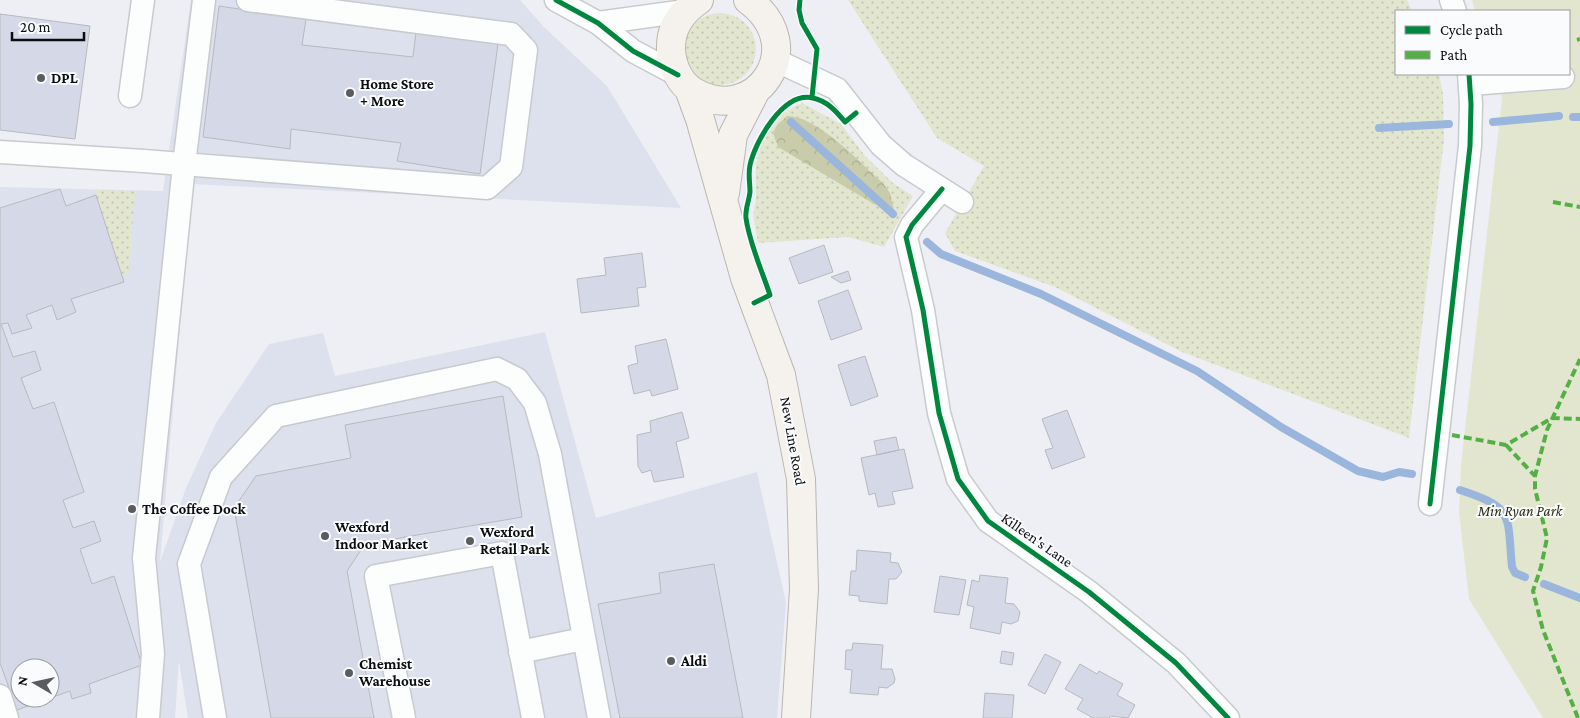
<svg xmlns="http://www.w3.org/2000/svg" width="1580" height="718" font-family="'Crimson Pro',serif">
	<defs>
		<pattern id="grass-dots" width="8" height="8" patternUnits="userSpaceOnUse" patternTransform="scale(1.25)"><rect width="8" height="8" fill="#e2e6cf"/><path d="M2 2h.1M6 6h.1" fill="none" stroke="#c1c4b1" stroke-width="1.8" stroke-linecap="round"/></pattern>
		<pattern id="forest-crowns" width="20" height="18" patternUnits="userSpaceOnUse" patternTransform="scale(1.25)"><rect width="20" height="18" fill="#c9ccaa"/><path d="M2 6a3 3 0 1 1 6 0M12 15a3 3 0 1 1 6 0" fill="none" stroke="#abae91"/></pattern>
	</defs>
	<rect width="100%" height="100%" fill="#eeeff4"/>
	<!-- built -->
	<path fill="#dde1ed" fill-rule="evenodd" d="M191,0H520L544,27L607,86L681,208L192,184L160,562L186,488L216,423L269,344L323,333L335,376L545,332L596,518L757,472L786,603L777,718H188L179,661L175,718H0V187L163,191ZM20,668H50V698H20Z"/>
	<!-- grass -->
	<path fill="url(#grass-dots)" d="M848,0H1407L1412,11H1396V74H1439L1443,94L1444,139L1409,438L1182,352L1055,287L955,251L945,233L984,166L937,138Z
		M684 49a36 36 0 1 1 72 0a36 36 0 1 1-72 0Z
		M802,103L841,124L865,156L894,184L913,196L884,247L848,237L758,243L753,215L756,198V164L760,149L767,134L784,112Z
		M98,190L135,191L129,273L126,275H122L96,195Z"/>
	<!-- forest -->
	<path fill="url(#forest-crowns)" d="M787,116C818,116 860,163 883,183L890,193L894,210L874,204L778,147L773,133L777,125Z"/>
	<!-- park -->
	<path fill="#e2e6cf" d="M1472,0H1580V718H1543L1469,599L1459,512L1461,465L1502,99L1495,74H1569V11H1475Z"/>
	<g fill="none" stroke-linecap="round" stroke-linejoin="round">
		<!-- stream -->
		<path stroke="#9ab6dc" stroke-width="8" d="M1573,117H1580
			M791,122L893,214
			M1493,122L1559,116
			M1379,128L1449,124
			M927,242L941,254L1041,294L1197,371L1281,427L1358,471L1383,477L1399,472L1412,474
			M1460,490C1515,508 1507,515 1512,567L1515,573L1525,577
			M1544,584L1580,598"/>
	</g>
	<!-- building -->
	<path fill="#d5d9e7" stroke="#b8b9be" d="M219,6L306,19L302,45L413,57L416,32L498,44L480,174L397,161L401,143L291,129L290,149L203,137Z
		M0,14L90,26L75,139L0,130Z
		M60,189L66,206L96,195L124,282L71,299L76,312L57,320L52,305L26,315L32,328L12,334L8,323L1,324L13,357L35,351L41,370L21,378L33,409L54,402L84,492L63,500L73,528L94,521L101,541L80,549L92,584L114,576L142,665L89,684L91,693L72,699L70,691L50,698V668H20V698H50L17,710L0,663V208Z
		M824,245L833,272L799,284L789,258Z
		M642,253L646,287L637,288L639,306L581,313L577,279L606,275L604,258Z
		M848,271L851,280L841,283L831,277Z
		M848,290L862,329L831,340L818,301Z
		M666,339L678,389L652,396L650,390L634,394L628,366L638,363L635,346Z
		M865,356L878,396L851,406L838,365Z
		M503,396L522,517L365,544L347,571L374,718H271L234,508L256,476L351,458L345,425Z
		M1067,410L1085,457L1052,469L1045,450L1053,448L1042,419Z
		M682,412L689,438L676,442L684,477L654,482L651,470L642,473L638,466L637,435L651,432L650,421Z
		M896,437L899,450L877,455L874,441Z
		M904,449L913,488L892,492L895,504L878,507L875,493L869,495L861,458Z
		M857,550L891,553L890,562L898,563L902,572L896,579H889L887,604L859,601V596L849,595L851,571H856Z
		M714,564L743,718H620L598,604L661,593L659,573Z
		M980,575L1008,578L1005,603L1014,604L1020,612L1018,621L1011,624L1002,622L1000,634L970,628L974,607L967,605L972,580L979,582Z
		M940,576L966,580L959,615L934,612Z
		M853,643L883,645L881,669H892L895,679L894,683L887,688L879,687L878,695L850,693L852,670L845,669L846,650H852Z
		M1002,651L1014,653L1012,665L1000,663Z
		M1045,654L1061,662L1045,694L1028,685Z
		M1080,664L1097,674L1099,671L1123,684L1117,695L1135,705L1128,718L1111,716L1109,718H1093L1077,709L1083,699L1065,689Z
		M985,693L1014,695L1012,718H983Z"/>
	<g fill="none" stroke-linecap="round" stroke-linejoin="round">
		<defs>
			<path id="minor" d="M556,0L598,23L633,51L678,75
				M1451,0L1455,11
				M598,23L685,11
				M775,60L837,89L881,145L904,165L962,202
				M1471,84L1563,77
				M130,96L143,0
				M0,152L144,161L487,188L511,167L526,50L511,34L248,0
				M942,189L912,225L906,237L923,310L939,413L958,479L988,521L1089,592L1176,663L1228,718
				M1430,504L1470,146L1471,104L1469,74
				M520,652L583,639
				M0,696L7,718
				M148,718L153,654L144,558L184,165L204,0
				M215,718L189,564L221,477L276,416L497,369L517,379L535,403L550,454L599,718
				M404,718L376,576L502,553L533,718"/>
			<path id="major" d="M699,0C681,12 670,28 671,50C672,67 680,84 694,92C755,127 812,47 748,0
				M689,89L700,119L745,278L781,375L801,479L804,589L796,718
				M725,193L733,135L756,90"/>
		</defs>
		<!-- minor casing -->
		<use href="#minor" stroke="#c9cace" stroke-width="25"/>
		<!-- major casing -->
		<use href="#major" stroke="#bbb6b0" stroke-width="30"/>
		<!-- minor -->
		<use href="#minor" stroke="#fcfdfd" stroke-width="22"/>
		<!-- major -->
		<use href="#major" stroke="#f5f2ed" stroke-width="28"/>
		<!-- quiet -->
		<path stroke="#54b044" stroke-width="4" stroke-dasharray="8 4" stroke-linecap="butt" d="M1577,40L1580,39
			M1553,202L1580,207
			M1452,435L1506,445L1552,418L1580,419
			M1506,445L1535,476
			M1578,718L1543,630L1533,591L1541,567L1547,538L1535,489V476L1547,430L1580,359"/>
		<defs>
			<path id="cycleway" d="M556,0L598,23L633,51L678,75
				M800,0L799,10L802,23L817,49L812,97
				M942,189L912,225L906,237L923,310L939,413L958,479L988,521L1089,592L1176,663L1228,718
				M754,303L770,295C762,271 749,242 746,218C745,209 749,201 750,192C750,183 748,174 750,165C755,142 783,91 813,98C827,101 836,111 845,122L856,113
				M1430,504L1470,146L1471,104L1469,74"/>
		</defs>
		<!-- cycleway casing -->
		<use href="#cycleway" stroke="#fafbfd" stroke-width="8"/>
		<!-- cycleway -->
		<use href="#cycleway" stroke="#00873e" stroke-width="5"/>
	</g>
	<!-- markers -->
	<g fill="#5b5c60" stroke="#fafbfd" stroke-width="2">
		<circle cx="41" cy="78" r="5"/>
		<circle cx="350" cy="93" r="5"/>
		<circle cx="132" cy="509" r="5"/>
		<circle cx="325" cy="536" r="5"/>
		<circle cx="470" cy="541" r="5"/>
		<circle cx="671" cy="661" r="5"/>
		<circle cx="349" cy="673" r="5"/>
	</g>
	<g text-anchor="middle" stroke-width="4" stroke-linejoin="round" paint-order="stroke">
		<!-- poi labels -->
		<g font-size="15" font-weight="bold" fill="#0c0d10" stroke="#fafbfd" text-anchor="start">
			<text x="51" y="83">DPL</text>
			<text x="360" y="89">Home Store<tspan x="360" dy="17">+ More</tspan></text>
			<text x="142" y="514">The Coffee Dock</text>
			<text x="335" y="532">Wexford<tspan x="335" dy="17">Indoor Market</tspan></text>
			<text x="480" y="537">Wexford<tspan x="480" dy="17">Retail Park</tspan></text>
			<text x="681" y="666">Aldi</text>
			<text x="359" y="669">Chemist<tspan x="359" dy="17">Warehouse</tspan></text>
		</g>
		<!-- street labels -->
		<g font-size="15" fill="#0c0d10" stroke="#fafbfd">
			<text transform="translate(793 441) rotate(80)" y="5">New Line Road</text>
			<text transform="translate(1037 540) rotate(35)" y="5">Killeen's Lane</text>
		</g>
		<!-- park labels -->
		<g font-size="15" font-style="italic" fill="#2c2e11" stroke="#fafbfd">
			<text x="1520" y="516">Min Ryan Park</text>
		</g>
	</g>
	<!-- legend -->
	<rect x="1395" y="10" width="175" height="65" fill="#fafbfd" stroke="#9b9c9e"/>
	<rect x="1405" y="26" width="25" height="8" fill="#00873e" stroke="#9b9c9e"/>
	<text x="1440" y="35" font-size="15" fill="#0c0d10">Cycle path</text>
	<rect x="1405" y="51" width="25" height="8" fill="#54b044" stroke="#9b9c9e"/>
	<text x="1440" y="60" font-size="15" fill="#0c0d10">Path</text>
	<!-- north arrow -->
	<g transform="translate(35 683) rotate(279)"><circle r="24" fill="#fafbfd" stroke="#9b9c9e"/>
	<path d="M0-4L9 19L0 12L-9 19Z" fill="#5b5c60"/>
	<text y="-8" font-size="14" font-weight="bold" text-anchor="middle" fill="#0c0d10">N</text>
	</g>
	<!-- scale -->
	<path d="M12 32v8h72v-8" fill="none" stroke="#0c0d10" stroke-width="2.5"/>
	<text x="20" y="32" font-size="15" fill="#0c0d10" stroke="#fafbfd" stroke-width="4" paint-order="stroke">20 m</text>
</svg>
